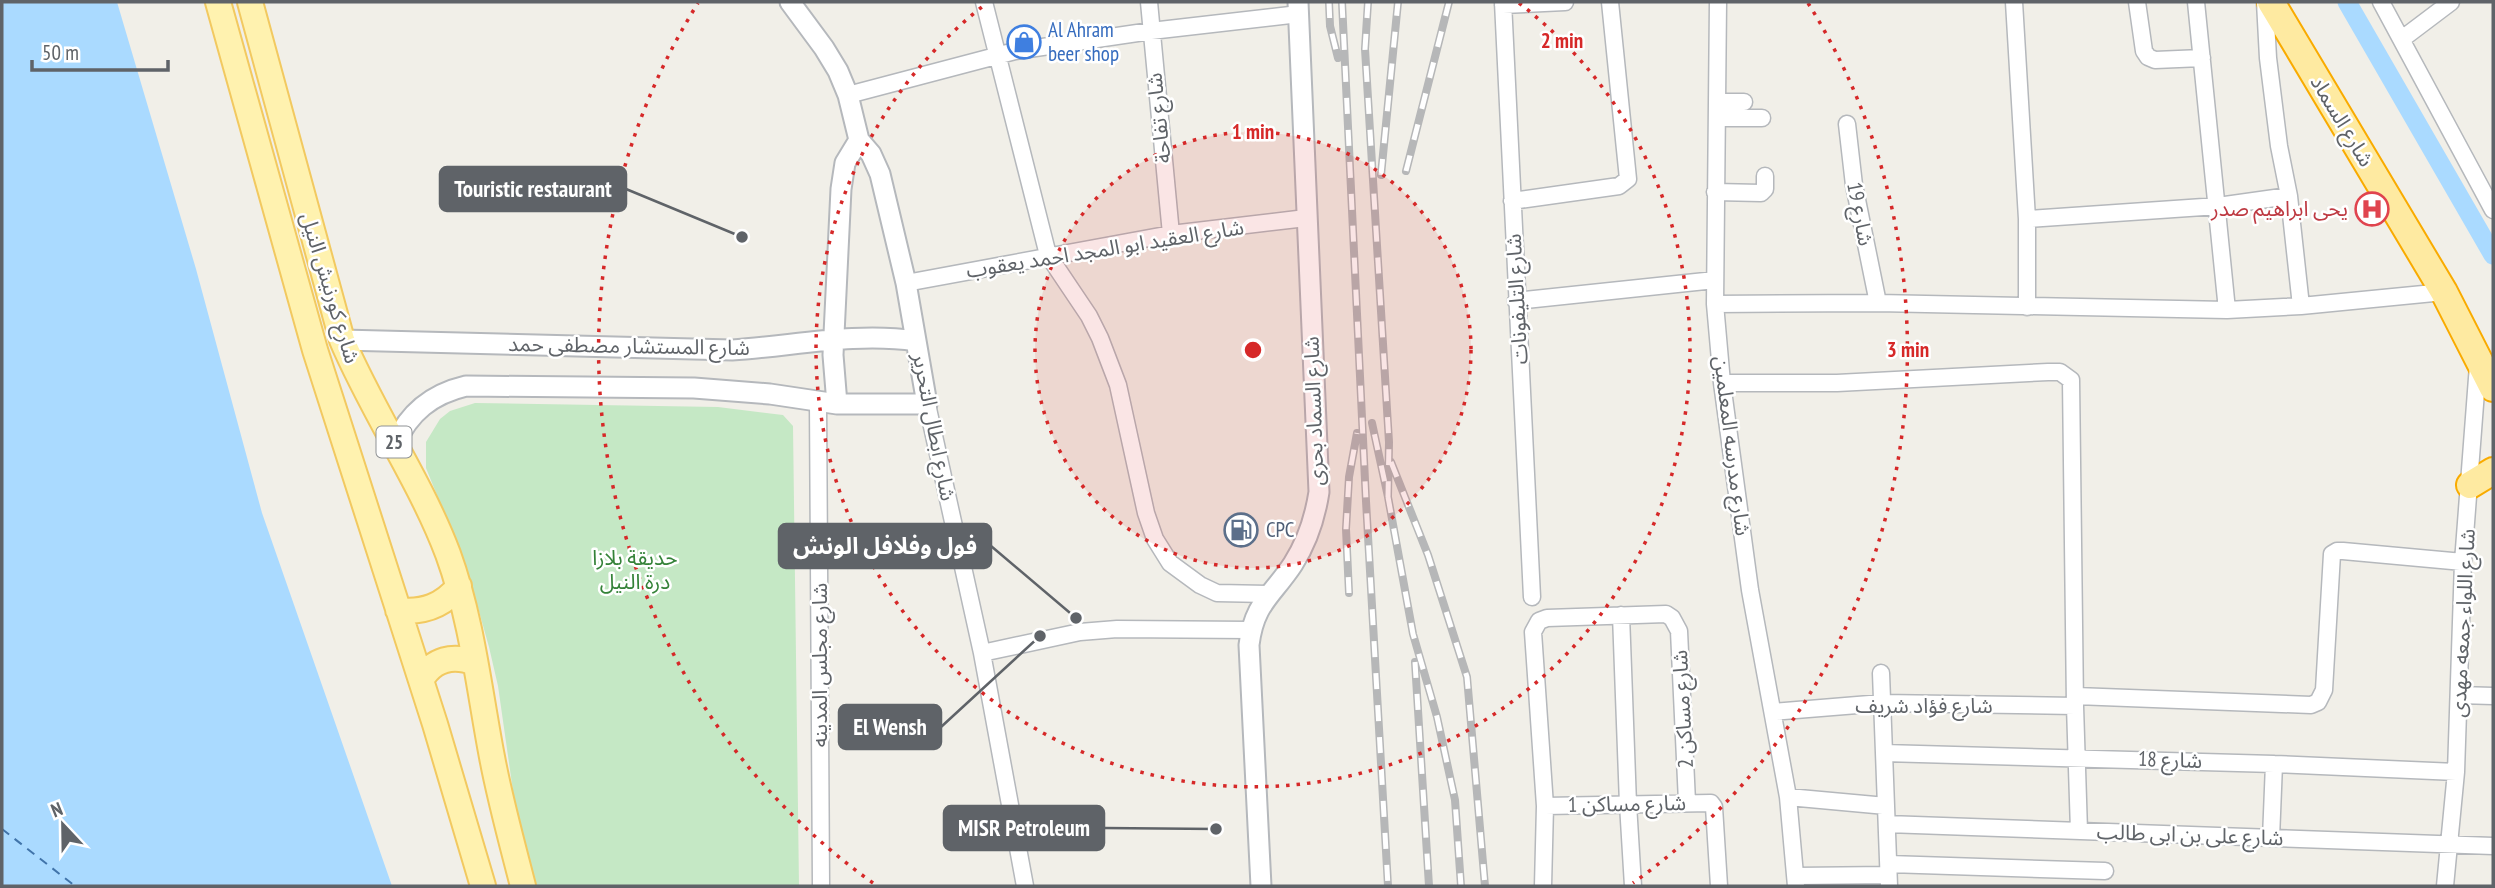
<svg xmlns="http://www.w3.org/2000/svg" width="2495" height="888" font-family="'PT Sans Narrow','Noto Sans Arabic',sans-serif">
	<rect width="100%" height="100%" fill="#f1efe8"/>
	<!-- green -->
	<path fill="#c5e8c5" d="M475,403L718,407L783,415L793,426L799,886H531L513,791L498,686L489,647L468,572L426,468V442L440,419L450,411Z"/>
	<!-- water -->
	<path fill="#aadaff" d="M2,2H117L196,269L262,513L392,886H2Z"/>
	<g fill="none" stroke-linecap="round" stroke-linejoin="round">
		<!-- canal -->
		<path stroke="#aadaff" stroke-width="19" d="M2347,2L2493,255"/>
		<!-- ferry -->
		<path stroke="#4174aa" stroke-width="2" stroke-dasharray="9 7" stroke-linecap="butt" d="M2,829L75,886"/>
		<defs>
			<path id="minor" d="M984,2L1048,255L1089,316L1100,338L1118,385L1146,513L1155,539L1170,563L1200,585L1217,593L1268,594
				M1149,2L1171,234
				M1503,2L1532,597
				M1718,2L1715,304L1722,383L1750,590L1788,797L1796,886
				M2014,2L2027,219V307
				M2137,2L2144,51L2148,57L2155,60L2202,58
				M2196,2L2227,310
				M2265,2L2268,58L2279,146L2289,196L2301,306
				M2381,2L2493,210
				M1503,5L1565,2
				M2402,39L2451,2
				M848,95L1015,51L1151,31L1299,14
				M1717,102H1744
				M1717,118H1762
				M1847,124L1854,185L1878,303
				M1715,192L1761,193L1765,189V176
				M1512,201L1619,186L1628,179L1610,2
				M2027,219L2218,206L2289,196
				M906,283L1171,234L1306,218
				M1516,301L1715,280
				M1715,304L1878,303L2227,310L2301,306L2444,292
				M1722,383H1837L2048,372H2060L2071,380L2075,706L2079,831
				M818,402L821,886
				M927,404L982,653L1025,886
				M1621,615L1628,804L1633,886
				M982,653L1080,632L1117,629L1251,630
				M1881,673L1889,886
				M2459,695L2493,696
				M2076,696L2311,705L2318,702L2324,690L2332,554L2337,551H2343L2463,562
				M1773,712L1882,703L2075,706
				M1884,753L2274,764L2456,772
				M1788,797L1886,806
				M1545,806L1711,803L1714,807L1719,886
				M1887,824L2493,846
				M2271,838L2274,764
				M1889,864L2105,871
				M1796,876L1888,875
				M1543,886L1545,806L1533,632L1539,621L1547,618L1666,614L1672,618L1679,631L1687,802
				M2445,886L2456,772L2463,562L2478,365"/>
			<path id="tertiary" d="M342,340L732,350C794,346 855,332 916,341
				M837,404L833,355L841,189L845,163L859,140
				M395,444C409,412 432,394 466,386L694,388L770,394L837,404H927L906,283L880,174L871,154L859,140L848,95L838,71L824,48L790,2
				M1261,886L1249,645C1254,603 1272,596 1293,564C1307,542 1315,518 1319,492L1298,2"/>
			<path id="primary" d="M218,2L315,350L435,724L483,886
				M250,2L342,340C373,413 420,480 448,554C472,620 479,689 492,757C500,800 512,843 523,886
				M398,610C423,613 443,606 459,586
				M421,680C433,659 453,654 475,663"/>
			<path id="trunk" d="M2271,2L2444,292L2493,388
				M2470,485L2493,471"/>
		</defs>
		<!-- minor casing -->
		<use href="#minor" stroke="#b5b8bc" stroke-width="19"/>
		<!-- tertiary casing -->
		<use href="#tertiary" stroke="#b5b8bc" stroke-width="23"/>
		<!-- primary casing -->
		<use href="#primary" stroke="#f2c960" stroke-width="28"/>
		<!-- trunk casing -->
		<use href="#trunk" stroke="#f9ab00" stroke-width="30"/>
		<!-- minor -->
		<use href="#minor" stroke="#fff" stroke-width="16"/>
		<!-- tertiary -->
		<use href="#tertiary" stroke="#fff" stroke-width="19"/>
		<!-- primary -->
		<use href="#primary" stroke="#fff2af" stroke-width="24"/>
		<!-- trunk -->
		<use href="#trunk" stroke="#feeaa1" stroke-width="26"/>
		<defs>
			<path id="rail" d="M1329,2L1330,26L1338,58
				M1342,2L1366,501L1388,886
				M1368,2L1365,49L1389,442L1388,497L1372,423
				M1406,171L1449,2
				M1381,175L1398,2
				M1391,462L1428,555L1467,677L1485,886
				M1388,497L1413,634L1437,717L1455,800L1461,886
				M1349,593L1346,529L1349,477L1357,433
				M1415,662L1429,886"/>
		</defs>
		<!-- rail casing -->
		<use href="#rail" stroke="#b6b7b8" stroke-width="8"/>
		<!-- rail -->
		<use href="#rail" stroke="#fff" stroke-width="5" stroke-dasharray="16" stroke-linecap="butt"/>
	</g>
	<!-- distance rings -->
	<circle cx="1253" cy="350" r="218" fill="#d62828" fill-opacity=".12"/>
	<g fill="none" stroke="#d62828" stroke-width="3.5" stroke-dasharray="3.5 7">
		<circle cx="1253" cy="350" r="218"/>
		<path d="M1519 3A437 437 0 1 1 987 3"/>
		<path d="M873 883A655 655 0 0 1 698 3M1808 3A655 655 0 0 1 1633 883"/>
	</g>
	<!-- icons -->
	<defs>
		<symbol id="shop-ring" viewBox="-11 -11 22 22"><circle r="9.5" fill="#fff" stroke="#3f7fe0" stroke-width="1.5"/><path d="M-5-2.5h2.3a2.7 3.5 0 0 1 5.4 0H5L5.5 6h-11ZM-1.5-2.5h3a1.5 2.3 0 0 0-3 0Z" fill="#3f7fe0"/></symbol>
		<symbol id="hospital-ring" viewBox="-11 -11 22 22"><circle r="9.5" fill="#fff" stroke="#e0444e" stroke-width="1.5"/><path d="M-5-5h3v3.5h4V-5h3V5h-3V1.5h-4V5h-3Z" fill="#e0444e"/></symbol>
		<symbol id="fuel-ring" viewBox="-11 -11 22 22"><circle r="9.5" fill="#fff" stroke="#5c6f8a" stroke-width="1.5"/><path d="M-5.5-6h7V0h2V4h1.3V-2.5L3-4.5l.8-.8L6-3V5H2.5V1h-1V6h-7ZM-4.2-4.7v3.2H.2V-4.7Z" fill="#5c6f8a"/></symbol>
	</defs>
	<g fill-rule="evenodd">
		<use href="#shop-ring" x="1005" y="23" width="38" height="38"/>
		<use href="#hospital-ring" x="2353" y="190" width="38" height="38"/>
		<use href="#fuel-ring" x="1222" y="511" width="38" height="38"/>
	</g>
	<g text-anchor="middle" stroke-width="5" stroke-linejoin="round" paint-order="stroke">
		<!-- shield labels -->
		<rect fill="#fff" stroke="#8f9295" stroke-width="2" x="376.5" y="426.5" width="35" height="31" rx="5"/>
		<g font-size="19" font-weight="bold" fill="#5f6368">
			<text x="394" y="449">25</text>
		</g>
		<!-- shop labels -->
		<g font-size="21" fill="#366cbe" stroke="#fff" text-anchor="start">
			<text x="1048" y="37">Al Ahram<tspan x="1048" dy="24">beer shop</tspan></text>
		</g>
		<!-- street labels -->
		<g font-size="21" fill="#5f6368" stroke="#fff">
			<text transform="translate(1159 118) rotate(-96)" y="7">شارع تفاحة</text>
			<text transform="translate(2342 121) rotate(59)" y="7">شارع السماد</text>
			<text transform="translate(1860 214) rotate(79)" y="7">شارع 19</text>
			<text transform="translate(1105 249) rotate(-9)" y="7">شارع العقيد ابو المجد احمد يعقوب</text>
			<text transform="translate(330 288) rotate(73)" y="7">شارع كورنيش النيل</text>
			<text transform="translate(1517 299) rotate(-93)" y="7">شارع التليفونات</text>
			<text transform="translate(629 346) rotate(1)" y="7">شارع المستشار مصطفى حمد</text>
			<text transform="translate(1314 411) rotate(-92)" y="7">شارع السماد بحرى</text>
			<text transform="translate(934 427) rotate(79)" y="7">شارع ابطال التحرير</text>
			<text transform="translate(1732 446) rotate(83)" y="7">شارع مدرسه المعلمين</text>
			<text transform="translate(2463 623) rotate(-87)" y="7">شارع اللواء جمعه مهدى</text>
			<text transform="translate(820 665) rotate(-90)" y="7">شارع مجلس المدينه</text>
			<text x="1924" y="713">شارع فؤاد شريف</text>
			<text transform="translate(1683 709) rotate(-93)" y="7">شارع مساكن 2</text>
			<text transform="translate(2170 760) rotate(2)" y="7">شارع 18</text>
			<text transform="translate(1627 804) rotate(-1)" y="7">شارع مساكن 1</text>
			<text transform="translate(2190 835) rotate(2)" y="7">شارع على بن ابى طالب</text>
		</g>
		<!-- health labels -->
		<g font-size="21" fill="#be3a42" stroke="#fff" text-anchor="end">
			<text x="2348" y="216">يحى ابراهيم صدر</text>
		</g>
		<!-- service labels -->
		<g font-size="21" fill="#4e5e75" stroke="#fff" text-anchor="start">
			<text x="1266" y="537">CPC</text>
		</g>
		<!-- park labels -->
		<g font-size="21" fill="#348238" stroke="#fff">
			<text x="635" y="565">حديقة بلازا<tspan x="635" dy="24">درة النيل</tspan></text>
		</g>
	</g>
	<circle cx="1253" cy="350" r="10" fill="#d62828" stroke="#fff" stroke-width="3.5"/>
	<g font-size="21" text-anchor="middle" font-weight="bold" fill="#d62828" stroke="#fff" stroke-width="5" stroke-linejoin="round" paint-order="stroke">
		<text x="1562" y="48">2 min</text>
		<text x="1253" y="139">1 min</text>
		<text x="1908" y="357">3 min</text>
	</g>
	<!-- callouts -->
	<path fill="none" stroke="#5f6368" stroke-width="2.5" d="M742 237L626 189M1076 618L991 546M1040 636L941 727M1216 829L1104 828"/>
	<g fill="#5f6368" stroke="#fff" stroke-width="2.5">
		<circle cx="742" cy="237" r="7"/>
		<circle cx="1076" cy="618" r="7"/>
		<circle cx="1040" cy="636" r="7"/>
		<circle cx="1216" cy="829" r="7"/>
	</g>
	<g fill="#5f6368" stroke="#5f6368" stroke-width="2.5">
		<rect x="440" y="167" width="186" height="44" rx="7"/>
		<rect x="779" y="524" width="212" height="44" rx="7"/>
		<rect x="839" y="705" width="102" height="44" rx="7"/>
		<rect x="944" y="806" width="160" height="44" rx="7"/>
	</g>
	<g font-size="23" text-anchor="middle" font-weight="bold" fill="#fff">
		<text x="533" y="197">Touristic restaurant</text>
		<text x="885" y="554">فول وفلافل الونش</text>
		<text x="890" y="735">El Wensh</text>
		<text x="1024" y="836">MISR Petroleum</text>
	</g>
	<!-- border -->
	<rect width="2495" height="888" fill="none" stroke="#5f6368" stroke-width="7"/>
	<!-- north arrow -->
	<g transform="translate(63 825) rotate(338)" stroke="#ffffff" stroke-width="5" paint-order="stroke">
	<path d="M0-5L12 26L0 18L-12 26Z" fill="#5f6368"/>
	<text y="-10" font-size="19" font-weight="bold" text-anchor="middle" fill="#5f6368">N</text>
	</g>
	<!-- scale -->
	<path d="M32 60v10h136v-10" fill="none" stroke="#5f6368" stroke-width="3.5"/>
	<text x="42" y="60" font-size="21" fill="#5f6368" stroke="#ffffff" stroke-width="5" paint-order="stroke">50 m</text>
</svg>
